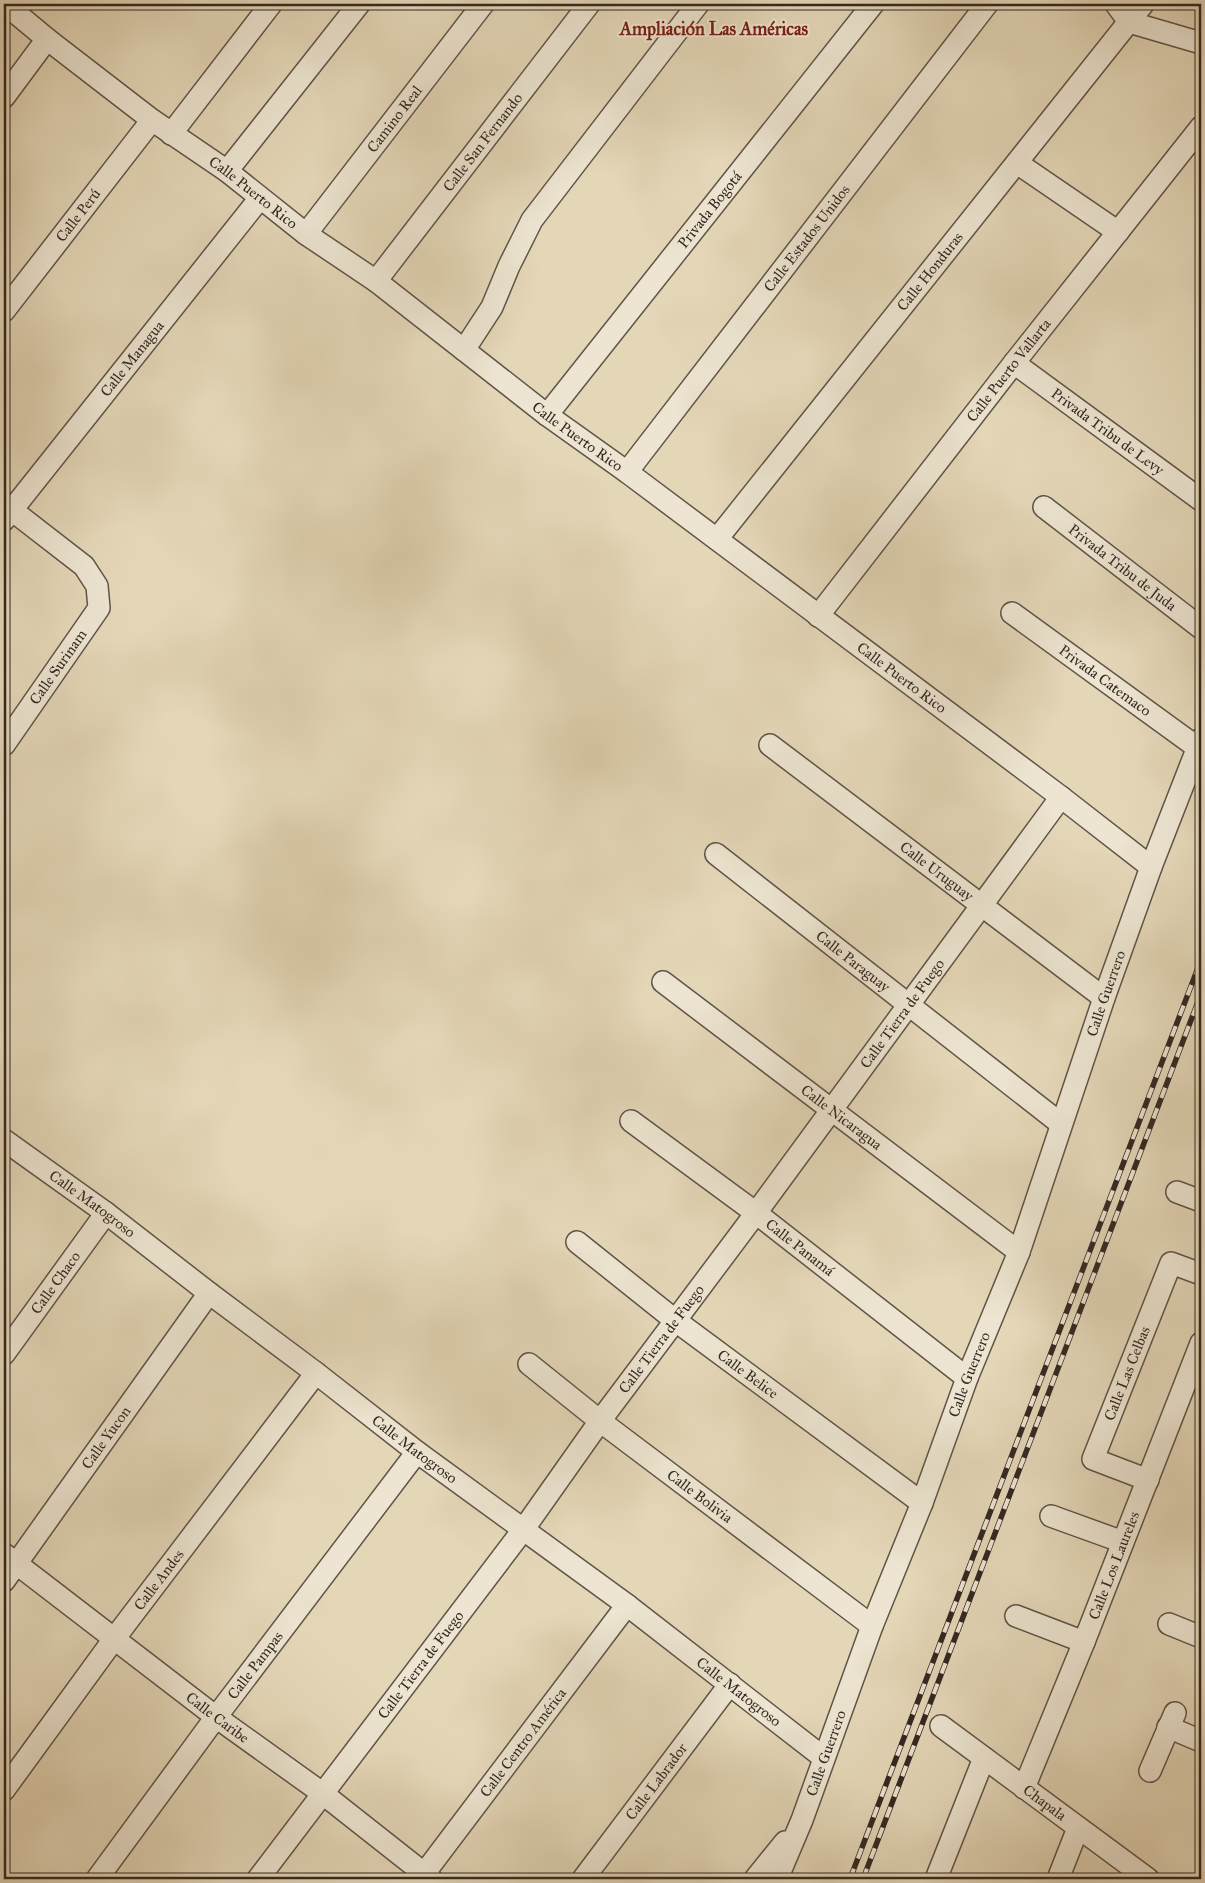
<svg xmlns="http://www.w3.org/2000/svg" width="1205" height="1883" font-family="'IM FELL Great Primer',serif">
	<rect width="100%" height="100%" fill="#e4d7b8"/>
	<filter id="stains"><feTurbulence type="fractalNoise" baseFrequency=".004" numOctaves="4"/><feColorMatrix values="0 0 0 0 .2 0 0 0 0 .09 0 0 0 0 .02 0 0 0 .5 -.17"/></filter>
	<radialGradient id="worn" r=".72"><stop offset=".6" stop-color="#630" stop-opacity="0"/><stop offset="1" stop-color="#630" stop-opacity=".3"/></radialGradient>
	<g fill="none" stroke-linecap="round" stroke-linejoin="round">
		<defs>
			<g id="minor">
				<path id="s1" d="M5,4L47,39L152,120L227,171L306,234L376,281L547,415L627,472L1061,797L1151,867"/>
				<path d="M1116,4L1129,22L1201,43"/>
				<path d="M4,97L47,39"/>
				<path d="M171,134L271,4"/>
				<path d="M1017,163L1118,232"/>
				<path d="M227,171L359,4"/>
				<path id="s2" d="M306,234L483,4"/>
				<path id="s3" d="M376,281L589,4"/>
				<path id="s4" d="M4,311L152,120"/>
				<path d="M464,350L492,307L509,266L532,220L698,4"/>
				<path id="s5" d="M1014,363L1201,500"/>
				<path id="s6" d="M547,415L873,4"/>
				<path id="s7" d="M627,472L987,4"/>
				<path d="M4,504L84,566L97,586L99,608L4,745"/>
				<path id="s8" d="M1044,507L1201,628"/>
				<path id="s9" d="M4,520L260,198"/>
				<path id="s10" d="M717,539L1143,4"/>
				<path id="s11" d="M1012,613L1198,748"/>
				<path id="s12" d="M818,616L1014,363L1201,127"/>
				<path id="s13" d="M770,745L1104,998"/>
				<path id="s14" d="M716,854L1061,1124"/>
				<path id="s15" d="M663,982L1019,1252"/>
				<path id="s16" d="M631,1121L756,1213L967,1378"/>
				<path id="s17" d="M4,1140L106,1213L209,1293L316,1373L417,1452L627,1605L824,1758"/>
				<path d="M1177,1192L1201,1201"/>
				<path id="s18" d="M577,1242L676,1321L922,1503"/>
				<path id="s19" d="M4,1354L106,1213"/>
				<path id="s20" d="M529,1364L600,1421L872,1626"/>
				<path id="s21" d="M1148,1480L1093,1459L1171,1263L1201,1274"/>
				<path d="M1051,1516L1123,1542"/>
				<path id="s22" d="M4,1554L216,1717L322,1793L431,1879"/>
				<path id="s23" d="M4,1581L209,1293"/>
				<path d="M1016,1616L1084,1642"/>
				<path d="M1169,1624L1201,1637"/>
				<path id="s24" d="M941,1726L1148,1879"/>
				<path d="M1168,1727L1201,1741"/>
				<path d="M1150,1771L1175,1713"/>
				<path id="s25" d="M1024,1788L1084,1642L1201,1343"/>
				<path id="s26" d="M4,1790L114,1639L316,1373"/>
				<path id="s27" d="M97,1879L216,1717L417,1452"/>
				<path id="s28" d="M258,1879L523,1530L600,1421L756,1213L1061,797"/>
				<path id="s29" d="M420,1879L627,1605"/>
				<path id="s30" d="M583,1879L730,1684"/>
				<path d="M755,1879L785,1842"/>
				<path id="s31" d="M777,1879L802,1820L872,1626L922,1503L967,1378L1019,1252L1104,998L1151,867L1201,739"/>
				<path d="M936,1879L984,1758"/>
				<path d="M1058,1879L1078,1828"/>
			</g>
		</defs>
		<!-- minor casing -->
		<use href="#minor" stroke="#5f5448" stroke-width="24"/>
		<!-- minor -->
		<use href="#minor" stroke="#ede5d1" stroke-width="21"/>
		<defs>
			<path id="rail" d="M850,1879L1201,960
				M863,1879L1201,994"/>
		</defs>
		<!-- rail casing -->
		<use href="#rail" stroke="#332822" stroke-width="5.5"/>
		<!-- rail -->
		<use href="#rail" stroke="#ede5d1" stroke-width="4" stroke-dasharray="11" stroke-linecap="butt"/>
	</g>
	<g text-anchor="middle" stroke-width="4" stroke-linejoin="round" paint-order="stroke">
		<!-- street labels -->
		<g font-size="15" fill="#332822" stroke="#ede5d1">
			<text dy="5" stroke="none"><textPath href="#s2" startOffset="145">Camino Real</textPath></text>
			<text dy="5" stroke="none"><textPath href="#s3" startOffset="175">Calle San Fernando</textPath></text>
			<text dy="5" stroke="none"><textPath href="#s1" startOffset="312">Calle Puerto Rico</textPath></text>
			<text dy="5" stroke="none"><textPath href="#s6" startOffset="262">Privada Bogotá</textPath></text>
			<text dy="5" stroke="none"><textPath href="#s4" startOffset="121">Calle Perú</textPath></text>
			<text dy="5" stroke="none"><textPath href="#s7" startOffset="295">Calle Estados Unidos</textPath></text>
			<text dy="5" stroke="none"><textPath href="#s10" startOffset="342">Calle Honduras</textPath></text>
			<text dy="5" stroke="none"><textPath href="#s9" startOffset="206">Calle Managua</textPath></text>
			<text dy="5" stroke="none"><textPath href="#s12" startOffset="311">Calle Puerto Vallarta</textPath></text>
			<text dy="5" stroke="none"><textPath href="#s5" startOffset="116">Privada Tribu de Levy</textPath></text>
			<text dy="5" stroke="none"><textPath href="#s1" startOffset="718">Calle Puerto Rico</textPath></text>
			<text dy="5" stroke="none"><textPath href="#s8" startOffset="99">Privada Tribu de Juda</textPath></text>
			<text transform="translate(58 667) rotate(-55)" y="5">Calle Surinam</text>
			<text dy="5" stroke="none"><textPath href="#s1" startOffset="1122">Calle Puerto Rico</textPath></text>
			<text dy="5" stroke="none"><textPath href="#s11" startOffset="115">Privada Catemaco</textPath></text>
			<text dy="5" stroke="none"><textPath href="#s13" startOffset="209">Calle Uruguay</textPath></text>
			<text dy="5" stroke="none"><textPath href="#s14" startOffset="174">Calle Paraguay</textPath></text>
			<text dy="5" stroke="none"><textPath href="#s31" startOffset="945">Calle Guerrero</textPath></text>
			<text dy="5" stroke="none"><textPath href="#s28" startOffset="1079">Calle Tierra de Fuego</textPath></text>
			<text dy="5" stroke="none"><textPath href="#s15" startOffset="224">Calle Nicaragua</textPath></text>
			<text dy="5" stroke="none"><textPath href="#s17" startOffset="109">Calle Matogroso</textPath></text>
			<text dy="5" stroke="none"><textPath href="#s16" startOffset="211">Calle Panamá</textPath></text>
			<text dy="5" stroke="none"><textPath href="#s19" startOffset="88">Calle Chaco</textPath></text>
			<text dy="5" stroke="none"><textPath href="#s28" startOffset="674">Calle Tierra de Fuego</textPath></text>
			<text dy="5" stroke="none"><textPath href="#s18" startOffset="216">Calle Belice</textPath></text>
			<text dy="5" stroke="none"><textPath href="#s21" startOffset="151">Calle Las Celbas</textPath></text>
			<text dy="5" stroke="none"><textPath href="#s31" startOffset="540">Calle Guerrero</textPath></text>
			<text dy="5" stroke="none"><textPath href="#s23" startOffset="176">Calle Yucon</textPath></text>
			<text dy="5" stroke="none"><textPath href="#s17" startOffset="514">Calle Matogroso</textPath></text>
			<text dy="5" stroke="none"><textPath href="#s20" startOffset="216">Calle Bolivia</textPath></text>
			<text dy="5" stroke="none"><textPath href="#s25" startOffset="240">Calle Los Laureles</textPath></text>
			<text dy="5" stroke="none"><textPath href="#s26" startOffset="261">Calle Andes</textPath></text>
			<text dy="5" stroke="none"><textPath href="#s27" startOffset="266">Calle Pampas</textPath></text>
			<text dy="5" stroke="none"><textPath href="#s28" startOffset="269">Calle Tierra de Fuego</textPath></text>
			<text dy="5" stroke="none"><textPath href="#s17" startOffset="919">Calle Matogroso</textPath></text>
			<text dy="5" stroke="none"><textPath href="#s22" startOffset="269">Calle Caribe</textPath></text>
			<text dy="5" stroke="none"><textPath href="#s29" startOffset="171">Calle Centro América</textPath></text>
			<text dy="5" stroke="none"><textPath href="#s31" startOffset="135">Calle Guerrero</textPath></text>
			<text dy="5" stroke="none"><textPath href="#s30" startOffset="122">Calle Labrador</textPath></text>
			<text dy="5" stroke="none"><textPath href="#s24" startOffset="129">Chapala</textPath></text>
		</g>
		<!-- quarter labels -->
		<g font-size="18" font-weight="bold" fill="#7a1f14" stroke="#ede5d1">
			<text x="714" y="35">Ampliación Las Américas</text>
		</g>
	</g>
	<!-- margin -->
	<rect width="1205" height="1883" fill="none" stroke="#e4d7b8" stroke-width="20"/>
	<rect x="5" y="5" width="1195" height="1873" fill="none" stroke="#332822" stroke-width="2.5"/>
	<rect x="10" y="10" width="1185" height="1863" fill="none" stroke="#332822"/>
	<rect width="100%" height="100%" filter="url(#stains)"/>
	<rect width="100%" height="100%" fill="url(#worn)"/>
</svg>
